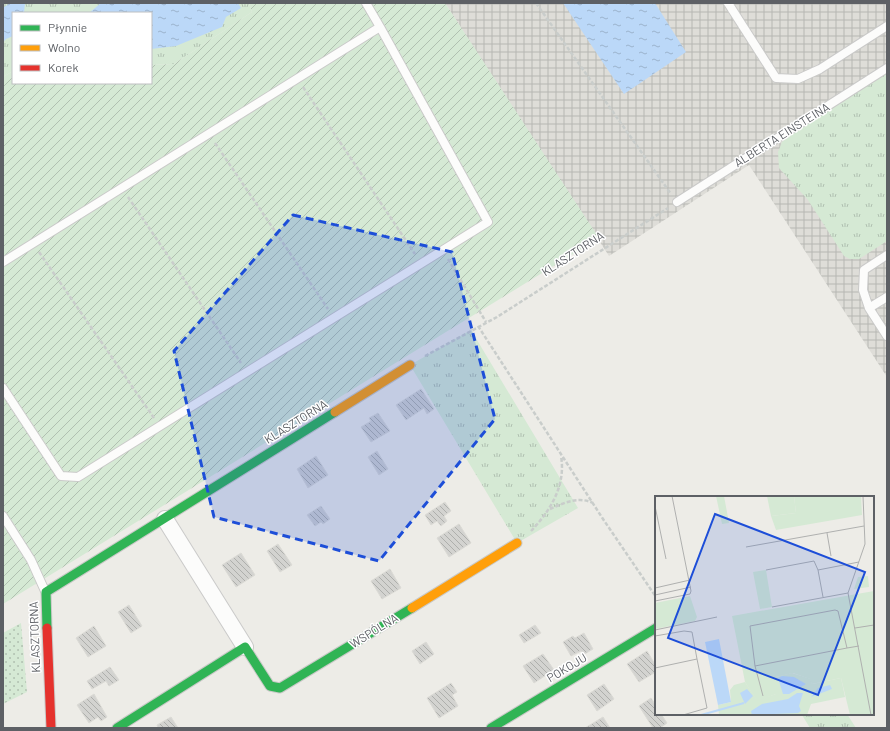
<svg xmlns="http://www.w3.org/2000/svg" width="890" height="731" font-family="Barlow,sans-serif">
	<defs>
		<pattern id="industrial-grid" width="8" height="8" patternUnits="userSpaceOnUse"><rect width="8" height="8" fill="#deddd8"/><path d="M0 4h8M4 0v8" fill="none" stroke="#b7b7b3"/></pattern>
		<pattern id="grass-tufts" width="24" height="20" patternUnits="userSpaceOnUse"><rect width="24" height="20" fill="#d5e9d4"/><path d="M3 7l-1-3M5 7V3M7 7l1-3M15 17l-1-3M17 17v-4M19 17l1-3" fill="none" stroke="#b0c0b0"/></pattern>
		<pattern id="park-dots" width="8" height="8" patternUnits="userSpaceOnUse"><rect width="8" height="8" fill="#d5e9d4"/><path d="M2 2h.1M6 6h.1" fill="none" stroke="#b0c0b0" stroke-width="1.8" stroke-linecap="round"/></pattern>
		<pattern id="garden-furrows" width="10" height="10" patternUnits="userSpaceOnUse"><rect width="10" height="10" fill="#d5e9d4"/><path d="M-1 1l2-2M0 10L10 0M9 11l2-2" fill="none" stroke="#b0c0b0"/></pattern>
		<pattern id="water-ripples" width="26" height="14" patternUnits="userSpaceOnUse"><rect width="26" height="14" fill="#bbd8f8"/><path d="M2 4q2-2 4 0t4 0M15 11q2-2 4 0t4 0" fill="none" stroke="#9bb3cc"/></pattern>
		<pattern id="building-back-hatch" width="6" height="6" patternUnits="userSpaceOnUse"><rect width="6" height="6" fill="#d3d3d0"/><path d="M-1 5l2 2M0 0l6 6M5-1l2 2" fill="none" stroke="#aeafac"/></pattern>
	</defs>
	<rect width="100%" height="100%" fill="#edece7"/>
	<!-- industrial -->
	<path fill="url(#industrial-grid)" d="M445,3H887V377L749,165L609,256Z"/>
	<!-- grass -->
	<path fill="url(#grass-tufts)" d="M3,3H249L252,12L174,64L151,65V13H13V71L3,77Z
		M887,73V241L859,259H850L844,256L808,200L779,168L778,152L782,142L789,136Z
		M471,330L578,508L517,543L410,365Z
		M804,714H847L856,728H810L802,715Z"/>
	<!-- park -->
	<path fill="url(#park-dots)" d="M21,623L27,692L3,704V633Z"/>
	<!-- garden -->
	<path fill="url(#garden-furrows)" d="M249,3H445L599,238L3,604V77L13,71V83H151V65L174,64L252,12Z"/>
	<!-- water -->
	<path fill="url(#water-ripples)" d="M10,3H25L24,13H13V36L6,39L3,42V8Z
		M101,3H238L241,8L226,17L222,27L176,46L151,49V13H89Z
		M563,3H655L686,52L624,94Z"/>
	<!-- building -->
	<path fill="url(#building-back-hatch)" stroke="#dcdbd6" d="M421,389L434,409L427,414L424,408L406,420L396,405Z
		M378,413L390,431L371,442L361,427L371,421L369,418Z
		M377,451L388,469L379,475L368,457Z
		M316,456L328,475L308,488L297,469Z
		M445,502L451,511L444,516L447,521L441,526L437,521L431,525L425,515Z
		M321,506L330,519L323,524L321,522L315,526L307,515Z
		M459,524L471,543L449,557L437,538Z
		M278,544L292,565L280,572L267,551Z
		M241,553L255,575L236,587L222,565Z
		M390,569L401,588L382,599L371,581Z
		M129,605L142,626L131,633L118,612Z
		M535,625L541,633L524,643L519,635Z
		M94,626L106,646L88,657L76,638Z
		M584,633L593,649L583,655L581,651L571,656L563,642L573,636L575,638Z
		M426,642L434,654L420,664L412,651Z
		M647,651L656,666V677L654,673L639,682L627,664Z
		M543,654L554,670L534,683L523,666Z
		M110,667L119,680L109,686L106,681L92,689L87,681Z
		M451,683L457,692L452,695L458,706L439,718L427,698Z
		M604,684L614,699L597,711L587,695Z
		M94,694L107,717L101,721L98,717L89,723L77,705Z
		M651,698L656,706V714H661L667,723L660,728H653L639,706Z
		M171,717L178,728H158L157,725Z
		M603,717L610,728H585Z"/>
	<g fill="none" stroke-linecap="round" stroke-linejoin="round">
		<defs>
			<path id="lane" d="M366,3L380,27
				M728,3L776,78L798,79L820,69L887,26
				M677,202L887,68
				M887,255L864,270L863,290L869,308L887,336
				M3,262L380,27L488,222L78,477L61,476L3,388
				M869,308L887,297
				M3,516L31,560L45,591"/>
			<path id="street" d="M165,519L245,647"/>
			<path id="fast" d="M47,628L46,592L335,412
				M117,728L245,647L270,686L280,688L412,608
				M491,728L656,628"/>
			<path id="slow" d="M335,412L410,365
				M412,608L517,543"/>
			<path id="jam" d="M47,628L51,728"/>
		</defs>
		<!-- lane casing -->
		<use href="#lane" stroke="#cacac9" stroke-width="10"/>
		<!-- street casing -->
		<use href="#street" stroke="#cacac9" stroke-width="18"/>
		<!-- fast casing -->
		<use href="#fast" stroke="#c9c9c7" stroke-width="11"/>
		<!-- slow casing -->
		<use href="#slow" stroke="#c9c9c7" stroke-width="11"/>
		<!-- jam casing -->
		<use href="#jam" stroke="#c9c9c7" stroke-width="11"/>
		<!-- path -->
		<path stroke="#c9cdcb" stroke-width="2.5" stroke-dasharray="4 2" stroke-linecap="butt" d="M536,3L671,194
			M303,87L415,254
			M215,143L328,309
			M128,197L241,363
			M39,252L154,418
			M448,259L486,322
			M478,326L603,519L656,597
			M425,356L497,317L668,208
			M550,509C563,503 579,496 593,503
			M531,531C551,510 566,485 561,456"/>
		<!-- lane -->
		<use href="#lane" stroke="#fcfcfb" stroke-width="8"/>
		<!-- street -->
		<use href="#street" stroke="#fcfcfb" stroke-width="16"/>
		<!-- fast -->
		<use href="#fast" stroke="#30b455" stroke-width="9"/>
		<!-- slow -->
		<use href="#slow" stroke="#ff9f0a" stroke-width="9"/>
		<!-- jam -->
		<use href="#jam" stroke="#e5322d" stroke-width="9"/>
	</g>
	<!-- marked area -->
	<path fill="#1d4ed8" fill-opacity="0.2" stroke="#1d4ed8" stroke-width="3" stroke-dasharray="8 5" stroke-linejoin="round" d="M293,215L452,252L495,419L379,561L214,517L174,351Z"/>
	<g text-anchor="middle" stroke-width="3" stroke-linejoin="round" paint-order="stroke">
		<!-- street labels -->
		<g font-size="12" fill="#5d6065" stroke="#fff">
			<text transform="translate(782 135) rotate(-32)" y="4">ALBERTA EINSTEINA</text>
			<text transform="translate(573 254) rotate(-33)" y="4">KLASZTORNA</text>
			<text transform="translate(296 422) rotate(-32)" y="4">KLASZTORNA</text>
			<text transform="translate(374 631) rotate(-32)" y="4">WSPÓLNA</text>
			<text transform="translate(35 637) rotate(-92)" y="4">KLASZTORNA</text>
			<text transform="translate(567 668) rotate(-31)" y="4">POKOJU</text>
		</g>
	</g>
	<!-- overview -->
	<g transform="translate(655 496)">
		<rect width="219" height="219" fill="#edece7"/>
		<path d="M61,0H69L74,27L67,28ZM111,74L117,111L105,113L98,76ZM35,100L42,121L40,125L0,133V107ZM137,177L156,183L157,188L186,182L190,201L156,208L152,219H64L63,209L76,206L75,194L79,189L90,186L102,204L121,198V181Z" fill="#d5e9d4"/>
		<path d="M112,0H139L141,17L116,20Z" fill="#d5e9d4"/>
		<path d="M139,0H206L207,19L121,34L116,20L141,17Z" fill="#d5e9d4"/>
		<path d="M213,80L214,91L199,93L203,81Z" fill="#d5e9d4"/>
		<path d="M219,95V219H195L186,182L157,188L155,183L138,177L121,181V198L102,205L90,186L77,120Z" fill="#d5e9d4"/>
		<path d="M64,143L76,206L63,209L50,146ZM127,180L139,181L151,188L134,198H128L123,182ZM175,189L177,193L156,201L163,192ZM92,193L98,200L90,208L85,197ZM142,197H148L144,210L146,215L143,217L97,219L96,215L107,208L133,203Z" fill="#bbd8f8"/>
		<path fill="none" stroke="#bbd8f8" stroke-width="2" d="M46,219L89,207"/>
		<path fill="none" stroke="#afb0af" stroke-width="1" d="M0,10L11,63M172,37L176,60M91,51L209,30M111,74L159,65L163,74L204,66M163,74L168,101M0,92L35,84M193,97L216,219M0,99L36,91M0,105L35,98L36,95L17,0M117,111L193,97L210,48L208,0M200,132L219,129M0,134L62,121M0,140L29,135L37,136L42,163L0,172M192,152L183,115L180,114L95,130L100,170L192,152L204,150M100,170L108,200M28,219L52,212L42,163"/>
		<path fill="#1d4ed8" fill-opacity="0.15" stroke="#1d4ed8" stroke-width="2" d="M60,18L210,76L163,199L13,142Z"/>
		<rect width="219" height="219" fill="none" stroke="#5d6065" stroke-width="2"/>
	</g>
	<!-- border -->
	<rect width="890" height="731" fill="none" stroke="#5d6065" stroke-width="8"/>
	<!-- legend -->
	<rect x="12" y="12" width="140" height="72" fill="#ffffff" stroke="#bebfc1"/>
	<rect x="20" y="25" width="20" height="6" fill="#30b455" stroke="#bebfc1"/>
	<text x="48" y="32" font-size="12" fill="#5d6065">Płynnie</text>
	<rect x="20" y="45" width="20" height="6" fill="#ff9f0a" stroke="#bebfc1"/>
	<text x="48" y="52" font-size="12" fill="#5d6065">Wolno</text>
	<rect x="20" y="65" width="20" height="6" fill="#e5322d" stroke="#bebfc1"/>
	<text x="48" y="72" font-size="12" fill="#5d6065">Korek</text>
</svg>
